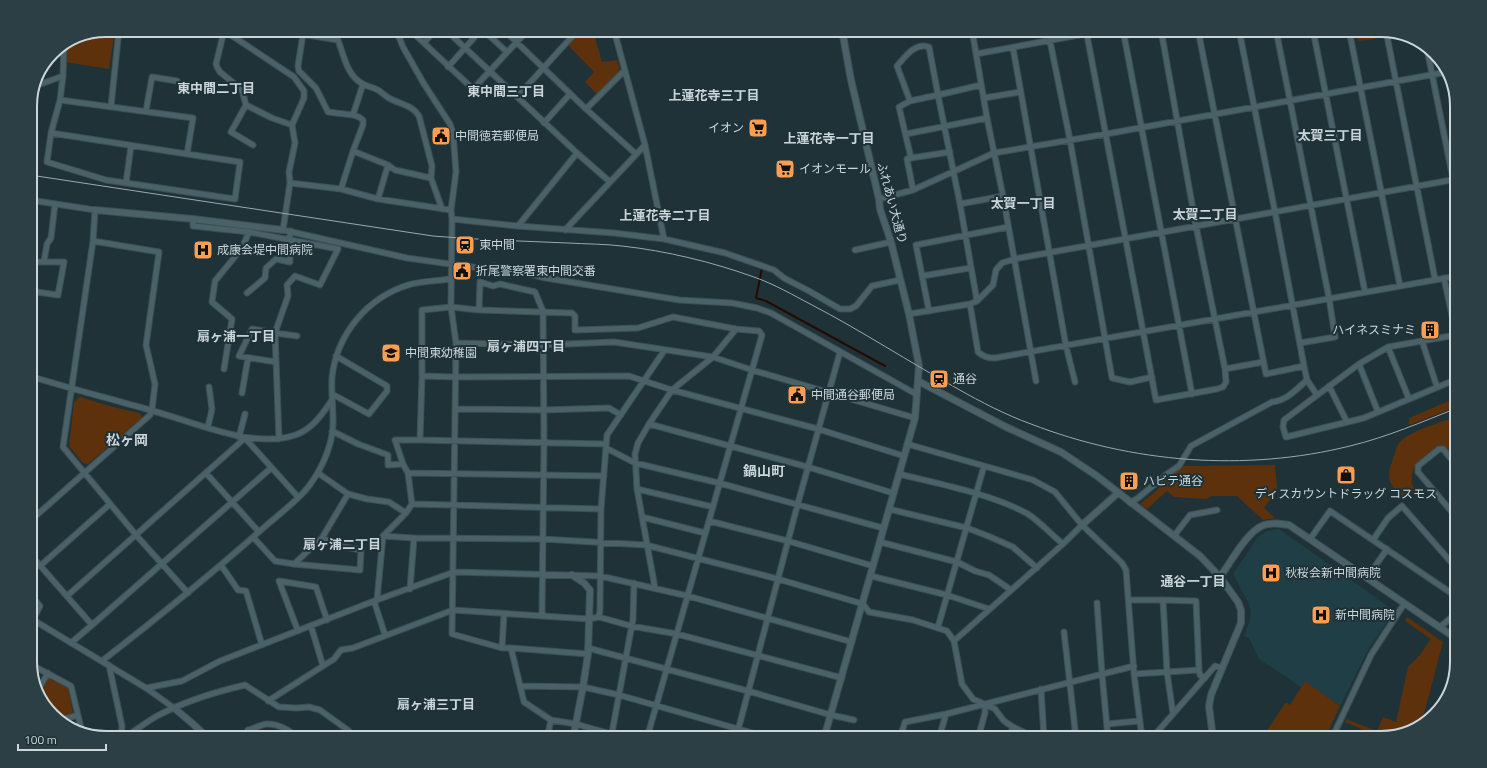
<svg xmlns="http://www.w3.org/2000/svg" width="1487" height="768" font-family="'Titillium Web','Noto Sans JP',sans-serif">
	<rect width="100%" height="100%" fill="#1e3238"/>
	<!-- built -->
	<path fill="#203e46" d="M1279,529L1395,611L1369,648L1340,706L1305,682L1301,687L1259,659L1249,638L1244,636L1250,620L1251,611L1248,602L1233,574L1258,537L1267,531Z"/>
	<!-- green -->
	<path fill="#5c310b" d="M106,30H115L109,69L64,62L67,43L77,36Z
		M579,30H593L602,62L617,60L620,70L597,94L585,82L594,72L567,44Z
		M1356,30H1373L1375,39L1358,41Z
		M80,397L113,407L140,413L142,418L88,464L83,463L69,446L74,402Z
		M1456,398L1457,407L1409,425V418Z
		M1457,416V461L1445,447L1438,446C1432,451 1420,459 1415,465C1411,472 1410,484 1415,490L1405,499C1389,484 1385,480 1393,459C1395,453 1396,446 1400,442C1409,431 1443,422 1457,416Z
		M1275,465L1277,490L1264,508L1275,518L1263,520L1237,496H1212L1206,499L1174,497L1167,491L1147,509L1140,504L1156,491L1170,475L1183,466Z
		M1407,617L1443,642L1421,725L1419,728L1382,738L1345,722L1346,719L1377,731L1383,717L1396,722L1408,667L1419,656L1431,639L1405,621Z
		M49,678L68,688L73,714L58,718L43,704L40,694Z
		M1305,681L1340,706L1325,738H1262L1286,702L1290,705Z
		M583,729L610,736V738H581Z"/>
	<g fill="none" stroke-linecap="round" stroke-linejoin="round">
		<!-- stream -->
		<path stroke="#250b00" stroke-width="2" d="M762,268L756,298L766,301L885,366"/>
		<defs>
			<path id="minor" d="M208,30L224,31L237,39L294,77L304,91V98L292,125L295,143L289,172L290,183L283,230L407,258L486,269L494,266L546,278L679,300L732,303L757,308L771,313L916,394
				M276,30L338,40C344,56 347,76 363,84C368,87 373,87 378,90C383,93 387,98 393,100C403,105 413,106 419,116L432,166L431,178L442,209
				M396,30L403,47L424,84L450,124L453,133L456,172L451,210L452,219L451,307L456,343L452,634L502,648H511L524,702L551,720L547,738
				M410,30L473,89L528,30
				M446,30L577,153L610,182
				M483,30L507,52
				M504,30L586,109L636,154
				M614,30L645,145L664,239
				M973,30V36L987,118L1003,196L1036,381
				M1086,30L1156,400L1217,389L1223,387L1226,382L1225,369L1196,226L1161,30
				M1123,30L1192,394
				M1198,30L1266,374L1304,366
				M1239,30L1275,212L1304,366L1307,380L1317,395
				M1276,30L1329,298L1335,337L1300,343
				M1313,30L1365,292
				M1349,30L1400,286
				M224,31L216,64L217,67L220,72L242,90L246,105L272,118L292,125
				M1386,31L1435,279
				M303,34L298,66L299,71L316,88L328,112L353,115L363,84
				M237,39L239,30
				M1050,41L1070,140L1112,378L1130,382L1152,377
				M424,43L435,30
				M1013,48L1066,346L1075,382
				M1427,49L1457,199
				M976,54L1106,30
				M448,67L481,30
				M38,85L63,76
				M517,97L578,30
				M984,98L1020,92
				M60,100L193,118L187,154L240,162L235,199L106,180L47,162L51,133L60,100L63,76L64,45
				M910,101L897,66C905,57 915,42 929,47L938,95L910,101L899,107L911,158L907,159L913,190
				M246,105L231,132L253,145
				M111,106L119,30
				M586,109L624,71
				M146,111L152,77L177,81
				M353,115L359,117L363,120V125L353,151L388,165L395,170L431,178
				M544,123L570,94
				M51,133L187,154
				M906,134L987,118
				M911,158L950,152
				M126,183L131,146
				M290,183L341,189L378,199L451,210
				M341,189L353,151
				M378,199L388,165
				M879,199L913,190L994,153L1106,134L1447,72
				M30,200L95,210L93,241L63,447L136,535L188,593
				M960,204L1003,196
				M193,219V226L249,232L338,249L320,285L295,276L287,285L288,296L275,333L297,336
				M452,219L518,226L614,233L664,239L725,253L774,270L784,278L809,291L840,309H850L856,306L872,286L900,280
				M518,226L577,153
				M565,230L645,145
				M855,250L891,242
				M44,261L47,244L51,238L55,204
				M30,262H64L58,295L30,291
				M922,276L970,268
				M1444,278L1457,339
				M247,293L265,278L266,268L276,259L290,262L289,239L291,231
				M977,301L960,204L938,95L981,85
				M970,304L978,352C984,357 988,358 995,358L1457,276
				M479,310L480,282L493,286L500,284L535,292L543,311L544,443L542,615
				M929,311L916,245L1008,227
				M909,314L970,304L977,301L993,285L996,270L1002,263L1014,259L1457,179
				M1456,335L1388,347L1359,364L1284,420L1283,427L1286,437L1364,418L1457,379
				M1422,341L1437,387
				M456,343L543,345L614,342L713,357L752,370L915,418
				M1388,347L1409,399
				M276,362L239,356L252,329L275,333L279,439
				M1359,364L1378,412
				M224,369L232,319L212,302L215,281L242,248L249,232
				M1225,369L1263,362
				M30,376C71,389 112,399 153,411C194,422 250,448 292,436C311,431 321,416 332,400
				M422,376L455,377L629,376L672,390L818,429L904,456
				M1329,386L1347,422
				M242,393L248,358
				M332,394L369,414L387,391V386L336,356
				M456,409L544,410L609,408L621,415
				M649,424L808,467L893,493
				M208,427L212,409L209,387
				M332,431L358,444L388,455V465L403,464
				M239,437L245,414
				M245,438L298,497
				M420,440L606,444
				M907,444L1033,480L1055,492L1082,525L1122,563L1126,570L1134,674L1142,738
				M606,448L635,463L719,483L883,528
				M1457,466L1443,449H1439L1418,466V472L1457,518
				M206,473L259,532
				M318,473L348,494L367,499L389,502L406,513
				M408,473L604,476
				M899,474C939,484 992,494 1028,514C1040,522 1052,535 1063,544
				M637,489L713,507
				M1130,503L1138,498L1167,474L1179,466L1191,446L1272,402C1286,401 1297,389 1307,380
				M412,504L601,509
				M889,509L967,528L988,536L1013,547L1037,568
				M642,517L705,533
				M30,521L150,415L152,410L155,384L146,345L159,252L93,241
				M709,521L788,541L873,566
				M383,536L414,538L542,539L646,545L778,579L863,604L869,612L913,620L947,631L954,641L962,684L973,699L995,709L1004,721L1013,727L1036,738
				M1174,536L1190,515L1217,510
				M253,537L275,561L294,564L360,570L361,550L340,546L322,538
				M1310,539L1330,511L1457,597
				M1373,540L1388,518L1402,506L1457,569
				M880,542L957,562L975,571L989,575L1011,590
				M30,554L92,625L71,643
				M294,564L322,538L348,494
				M221,565L238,590L246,591L262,645
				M40,566L110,504
				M871,576L947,595L989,609
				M1367,578L1387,549
				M655,588L637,489L635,454L638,443L649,424L672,390L713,357L736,329
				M410,589L414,538
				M30,594L40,606L30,625
				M67,596L245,438
				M377,600L383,536L406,513L412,504L408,473L403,464L395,440H420L422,376V310L451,307L479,310L572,313L575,316V330L638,328L673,317L736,329L759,331L762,335L752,370L647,738
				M1129,600H1163L1167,672L1173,714
				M1163,600L1196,601L1199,670
				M374,601L385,635
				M1097,603L1102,674L1108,738
				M599,617L600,609L601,509L607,435L664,351
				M30,618L146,688L174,708
				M92,625L271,468
				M311,626L323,666
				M938,627L984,466
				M1440,627L1457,613
				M298,631L279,581L316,587L327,620
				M1064,632L1076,738
				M954,641L1063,544L1082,525
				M502,648L504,614
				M511,648L588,654
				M588,648L748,691L831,715L854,720
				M1456,658L1457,651
				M102,661C156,619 209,576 260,531C274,518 299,500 309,486C323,467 334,442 333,419C333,405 331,391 332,377C337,334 367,298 408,285C421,281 437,281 450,279
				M30,664L71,686L82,732
				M109,665L122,726L121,738
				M1452,673L1454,674
				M1134,674L1199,670L1200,675L1205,678
				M521,686L583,687L619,695L770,738
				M146,688L182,681L220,661L374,601L454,572L600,576L688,596L852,642
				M1041,689L1044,738
				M38,690L48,673
				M268,701L334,659L341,650L353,648L453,610L589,619L599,617L631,626L677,634L842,678
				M61,720L78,715
				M551,720L576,724L625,738
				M1107,724L1139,721
				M124,738C135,731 146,722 157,716C185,701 215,692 245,685L279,707L297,708L309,707L320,710L349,731
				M253,738L248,730C253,729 260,725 266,724C277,723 290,730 297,738
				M611,738L633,619L634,583
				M736,738L798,503L840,352
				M900,738L905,722L946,714L1134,666
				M939,738L946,714
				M978,738L985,713V704
				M1009,738L1013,727
				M1152,738L1215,666L1222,668
				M1332,738L1371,655L1404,604"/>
			<path id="tertiary" d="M95,210L193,219L283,230
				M918,381L1006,427L1061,452L1097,476L1200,556L1220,577L1238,602L1241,610V623L1211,695L1209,706L1213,738
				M1082,525L1118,493
				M572,575L584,583L590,590L588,654L583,687L573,738
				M1220,577C1231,562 1247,531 1264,525C1272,522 1281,524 1289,525L1457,639
				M174,708L193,724L208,738
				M824,738L915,418L919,366L909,314L891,242L880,209L879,199L851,80L842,30"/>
		</defs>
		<!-- minor casing -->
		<use href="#minor" stroke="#3d4f53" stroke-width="7"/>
		<!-- tertiary casing -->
		<use href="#tertiary" stroke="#3d4f53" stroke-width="8"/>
		<!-- minor -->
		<use href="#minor" stroke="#4b6168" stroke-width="5"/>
		<!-- tertiary -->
		<use href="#tertiary" stroke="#4b6168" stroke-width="6"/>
		<!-- tram -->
		<path stroke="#9aa9ad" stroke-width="1" d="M30,175L433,236C478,240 523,241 568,243C586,244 605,244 622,246C667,251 712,262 754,277C774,284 793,295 812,305C862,331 909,362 958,389C981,402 1006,415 1031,424C1132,463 1245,472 1350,446C1387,437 1422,422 1457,408"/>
	</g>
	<!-- icons -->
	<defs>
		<symbol id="supermarket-square" viewBox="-11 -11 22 22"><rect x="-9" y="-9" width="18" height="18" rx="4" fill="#fb9e51" stroke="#1e3238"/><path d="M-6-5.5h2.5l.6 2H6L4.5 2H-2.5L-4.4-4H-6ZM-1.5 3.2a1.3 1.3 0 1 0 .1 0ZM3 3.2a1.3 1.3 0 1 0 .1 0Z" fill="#111"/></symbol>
		<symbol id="civic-square" viewBox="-11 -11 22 22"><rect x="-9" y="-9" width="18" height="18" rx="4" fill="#fb9e51" stroke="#1e3238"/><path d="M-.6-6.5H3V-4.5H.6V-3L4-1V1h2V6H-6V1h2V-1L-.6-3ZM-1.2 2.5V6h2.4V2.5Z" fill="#111"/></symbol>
		<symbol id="station-square" viewBox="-11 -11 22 22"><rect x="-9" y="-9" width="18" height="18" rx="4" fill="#fb9e51" stroke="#1e3238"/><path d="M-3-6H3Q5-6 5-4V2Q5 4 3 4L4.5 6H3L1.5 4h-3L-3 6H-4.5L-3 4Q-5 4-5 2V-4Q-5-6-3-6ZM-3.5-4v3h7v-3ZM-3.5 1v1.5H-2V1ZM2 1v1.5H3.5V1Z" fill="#111"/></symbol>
		<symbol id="hospital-square" viewBox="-11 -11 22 22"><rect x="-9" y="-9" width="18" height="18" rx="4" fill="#fb9e51" stroke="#1e3238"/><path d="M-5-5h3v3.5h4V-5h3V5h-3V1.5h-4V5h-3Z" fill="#111"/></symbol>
		<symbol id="building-square" viewBox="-11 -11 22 22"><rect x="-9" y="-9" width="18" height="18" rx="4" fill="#fb9e51" stroke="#1e3238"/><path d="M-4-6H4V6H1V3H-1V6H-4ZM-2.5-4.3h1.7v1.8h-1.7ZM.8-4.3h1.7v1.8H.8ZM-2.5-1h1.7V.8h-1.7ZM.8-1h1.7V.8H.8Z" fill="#111"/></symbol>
		<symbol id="school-square" viewBox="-11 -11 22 22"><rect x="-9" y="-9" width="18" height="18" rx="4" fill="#fb9e51" stroke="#1e3238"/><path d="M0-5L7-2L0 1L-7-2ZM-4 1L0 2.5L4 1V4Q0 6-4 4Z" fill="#111"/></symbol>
		<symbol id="shop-square" viewBox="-11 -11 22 22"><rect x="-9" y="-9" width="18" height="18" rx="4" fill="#fb9e51" stroke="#1e3238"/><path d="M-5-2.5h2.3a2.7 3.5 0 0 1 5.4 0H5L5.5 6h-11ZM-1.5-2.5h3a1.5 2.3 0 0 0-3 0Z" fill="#111"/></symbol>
	</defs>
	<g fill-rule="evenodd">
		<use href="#supermarket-square" x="747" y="117" width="22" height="22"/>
		<use href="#civic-square" x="430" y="125" width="22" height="22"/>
		<use href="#supermarket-square" x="774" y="158" width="22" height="22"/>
		<use href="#station-square" x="454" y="234" width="22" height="22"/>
		<use href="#hospital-square" x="192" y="239" width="22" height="22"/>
		<use href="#civic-square" x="451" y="260" width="22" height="22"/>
		<use href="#building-square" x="1419" y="319" width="22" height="22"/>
		<use href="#school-square" x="380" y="342" width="22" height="22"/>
		<use href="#station-square" x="928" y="368" width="22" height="22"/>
		<use href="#civic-square" x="786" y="384" width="22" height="22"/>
		<use href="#shop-square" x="1335" y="464" width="22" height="22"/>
		<use href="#building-square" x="1118" y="470" width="22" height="22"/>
		<use href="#hospital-square" x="1260" y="562" width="22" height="22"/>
		<use href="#hospital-square" x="1310" y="604" width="22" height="22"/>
	</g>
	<g text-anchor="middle" stroke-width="4" stroke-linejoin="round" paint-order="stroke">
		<!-- poi labels -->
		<g font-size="12" fill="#cad6da" stroke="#1e3238" text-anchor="start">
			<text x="744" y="132" text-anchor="end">イオン</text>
			<text x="455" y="140">中間徳若郵便局</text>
			<text x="799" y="173">イオンモール</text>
			<text x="479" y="249">東中間</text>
			<text x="217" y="254">成康会堤中間病院</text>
			<text x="476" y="275">折尾警察署東中間交番</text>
			<text x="1416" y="334" text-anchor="end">ハイネスミナミ</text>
			<text x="405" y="357">中間東幼稚園</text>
			<text x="953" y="383">通谷</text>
			<text x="811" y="399">中間通谷郵便局</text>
			<text x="1143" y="485">ハビテ通谷</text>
			<text x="1346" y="498" text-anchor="middle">ディスカウントドラッグ コスモス</text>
			<text x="1285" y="577">秋桜会新中間病院</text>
			<text x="1335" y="619">新中間病院</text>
		</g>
		<!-- street labels -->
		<g font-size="12" fill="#cad6da" stroke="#1e3238">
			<text transform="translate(892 203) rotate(75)" y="4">ふれあい大通り</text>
		</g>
		<!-- neighbourhood labels -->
		<g font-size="13" font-weight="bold" fill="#cad6da" stroke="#1e3238">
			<text x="216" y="93">東中間二丁目</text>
			<text x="506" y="96">東中間三丁目</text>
			<text x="714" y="100">上蓮花寺三丁目</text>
			<text x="1330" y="140">太賀三丁目</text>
			<text x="829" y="143">上蓮花寺一丁目</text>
			<text x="1023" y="208">太賀一丁目</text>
			<text x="1205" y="219">太賀二丁目</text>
			<text x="665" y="220">上蓮花寺二丁目</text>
			<text x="236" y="341">扇ヶ浦一丁目</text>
			<text x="526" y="351">扇ヶ浦四丁目</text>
			<text x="342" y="549">扇ヶ浦二丁目</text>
			<text x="1193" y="586">通谷一丁目</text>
			<text x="436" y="709">扇ヶ浦三丁目</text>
		</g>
		<!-- quarter labels -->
		<g font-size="14" font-weight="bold" fill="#cad6da" stroke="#1e3238">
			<text x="127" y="445">松ヶ岡</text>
			<text x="764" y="476">鍋山町</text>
		</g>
	</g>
	<!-- crop -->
	<path d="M0 0H1487V768H0ZM106 37H1381A69 69 0 0 1 1450 106V662A69 69 0 0 1 1381 731H106A69 69 0 0 1 37 662V106A69 69 0 0 1 106 37Z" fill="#2c3f45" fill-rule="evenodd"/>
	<path fill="none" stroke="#cad6da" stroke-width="2" d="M106 37H1381A69 69 0 0 1 1450 106V662A69 69 0 0 1 1381 731H106A69 69 0 0 1 37 662V106A69 69 0 0 1 106 37Z"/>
	<!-- scale -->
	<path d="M18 744v6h88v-6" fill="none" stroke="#cad6da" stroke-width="2"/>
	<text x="24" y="744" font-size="12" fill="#cad6da" stroke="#1e3238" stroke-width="3" paint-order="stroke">100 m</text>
</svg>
